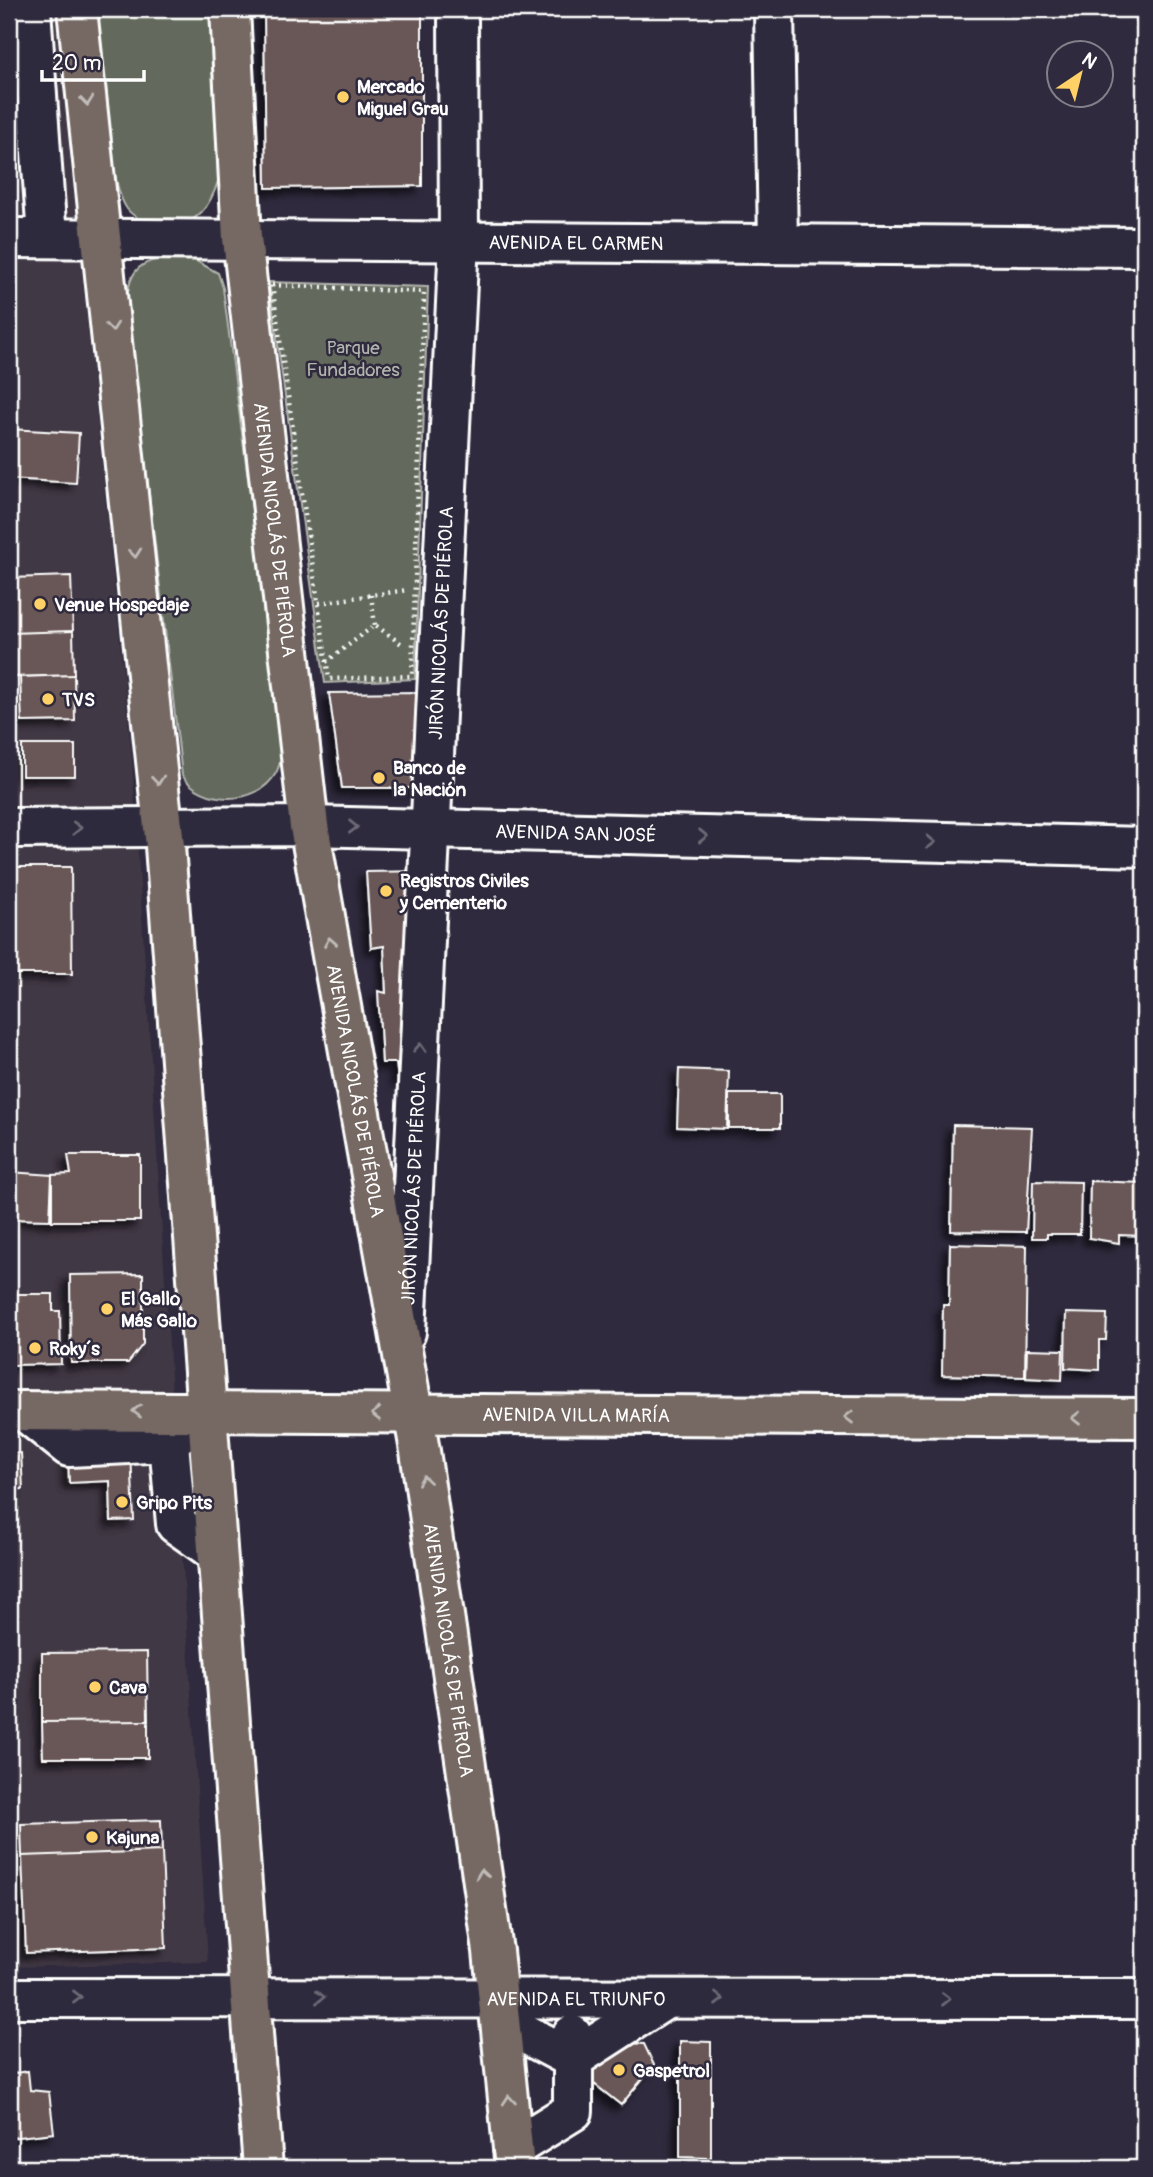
<svg xmlns="http://www.w3.org/2000/svg" width="1153" height="2177" font-family="Pangolin,sans-serif">
	<defs>
		<filter id="shadow"><feDropShadow dx="-6" dy="6" stdDeviation="3.5" flood-color="#0009"/></filter>
	</defs>
	<rect width="100%" height="100%" fill="#2f2a3d"/>
	<filter id="ink" filterUnits="userSpaceOnUse"><feTurbulence type="fractalNoise" baseFrequency=".0143" numOctaves="2"/><feDisplacementMap in="SourceGraphic" scale="14" xChannelSelector="R" yChannelSelector="G"/><feConvolveMatrix kernelMatrix="1 2 1 2 8 2 1 2 1" color-interpolation-filters="sRGB"/></filter>
	<g filter="url(#ink)">
		<!-- built -->
		<path fill="#403744" d="M9,9H55L132,758L208,1962L9,1967Z"/>
		<!-- green -->
		<path fill="#646a5d" stroke="#b2b4ae" stroke-width="2" d="M97,9H214L218,181C212,201 200,222 177,224C160,225 138,223 127,209C107,183 101,48 97,9Z
			M189,257L218,273L223,288L283,746C282,755 280,765 276,773C257,807 201,805 182,775L127,306C127,259 150,259 189,257Z
			M269,282L428,287L415,679L325,683Z"/>
		<!-- building -->
		<path fill="#695656" stroke="#fff" stroke-width="2" filter="url(#shadow)" d="M264,9H422V186L266,188Z
			M9,429L79,433L76,483L9,479Z
			M71,576L73,631L9,633V578Z
			M73,631L74,675L9,677V633Z
			M74,675L75,721L22,722L20,677Z
			M420,692L419,788H342L329,693Z
			M22,745H75V776H22Z
			M9,867H71L72,974H9Z
			M428,871L416,1076L398,1079L396,1063H382L378,991L386,993L384,946L371,948L366,872Z
			M679,1069L729,1071L727,1129L677,1127Z
			M729,1094H780V1128H729Z
			M953,1125L1032,1127L1026,1232L951,1231Z
			M68,1155H140V1221H52V1175L71,1174Z
			M9,1172L52,1175L50,1220L9,1219Z
			M1033,1181L1081,1182L1080,1234H1047V1238H1032Z
			M1090,1181L1144,1183V1236L1119,1235V1243L1089,1238Z
			M950,1244L1027,1246L1025,1377L942,1375L943,1305H949Z
			M143,1274V1344L128,1363H71L70,1275Z
			M13,1294H53V1311H60L61,1364L13,1365Z
			M1066,1313L1107,1314L1106,1340H1099V1370L1065,1368Z
			M1027,1349L1063,1350L1062,1380L1026,1378Z
			M131,1452L134,1520L111,1521L110,1481L69,1483L68,1454Z
			M21,1453L23,1489L9,1490V1454Z
			M147,1652L148,1721L42,1722V1653Z
			M148,1721V1758H43L42,1722Z
			M161,1820L162,1851L22,1856L21,1824Z
			M162,1851L166,1948L26,1953L22,1856Z
			M680,2041L711,2042V2158L680,2157Z
			M610,2042L644,2044L654,2065L621,2105L583,2075Z
			M28,2071L30,2090L49,2092L54,2133L9,2138V2074Z"/>
		<g fill="none" stroke-linecap="round" stroke-linejoin="round">
			<defs>
				<g id="minor">
					<path d="M31,9L47,238"/>
					<path d="M774,9L778,244"/>
					<path id="s1" d="M9,238L1144,247"/>
					<path id="s2" d="M9,828L309,826L1144,847"/>
					<path id="s3" d="M406,1332L459,241L458,9"/>
					<path d="M24,1411L69,1447L169,1442"/>
					<path d="M205,1411L169,1442L176,1524L217,1553"/>
					<path id="s4" d="M9,1998L1144,1999"/>
					<path d="M501,2021L573,2059V2111L513,2148"/>
					<path d="M572,2035L573,2059L666,1999"/>
				</g>
				<g id="major">
					<path d="M77,9L165,846L263,2168"/>
					<path id="s5" d="M230,9L242,238L309,826L420,1451L493,1951L515,2168"/>
					<path id="s6" d="M9,1411L1144,1418"/>
				</g>
			</defs>
			<!-- minor casing -->
			<use href="#minor" stroke="#fff" stroke-width="44"/>
			<!-- major casing -->
			<use href="#major" stroke="#fff" stroke-width="44"/>
			<!-- path -->
			<path stroke="#fff" stroke-width="4.5" stroke-dasharray="2 5" stroke-linecap="butt" d="M272,285L424,292L412,676L329,679Z
				M371,595L375,625
				M319,603L407,590
				M326,662L375,625L403,645"/>
			<!-- minor -->
			<use href="#minor" stroke="#2f2a3d" stroke-width="38"/>
			<!-- major -->
			<use href="#major" stroke="#766964" stroke-width="38"/>
		</g>
		<!-- one-way arrows -->
		<defs><path id="oneway-chevron" d="M-2-3.5L2.5 0L-2 3.5" fill="none" stroke-width="1.6" stroke-linecap="round" stroke-linejoin="round" transform="scale(1.75)"/></defs>
		<g stroke="#c1bcb9">
			<use href="#oneway-chevron" transform="translate(87 101) rotate(84)"/>
			<use href="#oneway-chevron" transform="translate(112 327) rotate(84)"/>
			<use href="#oneway-chevron" transform="translate(135 553) rotate(84)"/>
			<use href="#oneway-chevron" transform="translate(158 780) rotate(84)"/>
			<use href="#oneway-chevron" transform="translate(330 942) rotate(-100)"/>
			<use href="#oneway-chevron" transform="translate(137 1411) rotate(-180)"/>
			<use href="#oneway-chevron" transform="translate(376 1414) rotate(-179)"/>
			<use href="#oneway-chevron" transform="translate(849 1417) rotate(-180)"/>
			<use href="#oneway-chevron" transform="translate(1076 1418) rotate(-180)"/>
			<use href="#oneway-chevron" transform="translate(424 1480) rotate(-98)"/>
			<use href="#oneway-chevron" transform="translate(482 1874) rotate(-98)"/>
			<use href="#oneway-chevron" transform="translate(509 2100) rotate(-95)"/>
		</g>
		<g stroke="#6d6a77">
			<use href="#oneway-chevron" transform="translate(353 827) rotate(1)"/>
			<use href="#oneway-chevron" transform="translate(77 828) rotate(-1)"/>
			<use href="#oneway-chevron" transform="translate(703 836) rotate(1)"/>
			<use href="#oneway-chevron" transform="translate(931 842) rotate(1)"/>
			<use href="#oneway-chevron" transform="translate(420 1048) rotate(-87)"/>
			<use href="#oneway-chevron" transform="translate(77 1997)"/>
			<use href="#oneway-chevron" transform="translate(320 1997)"/>
			<use href="#oneway-chevron" transform="translate(719 1999)"/>
			<use href="#oneway-chevron" transform="translate(946 1999)"/>
		</g>
	</g>
	<!-- markers -->
	<g fill="#ffd166" stroke="#2f2a3d" stroke-width="2.5">
		<circle cx="343" cy="97" r="7"/>
		<circle cx="40" cy="604" r="7"/>
		<circle cx="48" cy="699" r="7"/>
		<circle cx="379" cy="778" r="7"/>
		<circle cx="386" cy="891" r="7"/>
		<circle cx="107" cy="1309" r="7"/>
		<circle cx="35" cy="1348" r="7"/>
		<circle cx="122" cy="1502" r="7"/>
		<circle cx="95" cy="1687" r="7"/>
		<circle cx="92" cy="1837" r="7"/>
		<circle cx="619" cy="2070" r="7"/>
	</g>
	<g text-anchor="middle" stroke-width="5" stroke-linejoin="round" paint-order="stroke">
		<!-- poi labels -->
		<g font-size="19" font-weight="bold" fill="#fff" stroke="#2f2a3d" text-anchor="start">
			<text x="357" y="93">Mercado<tspan x="357" dy="22">Miguel Grau</tspan></text>
			<text x="54" y="611">Venue Hospedaje</text>
			<text x="62" y="706">TVS</text>
			<text x="393" y="774">Banco de<tspan x="393" dy="22">la Nación</tspan></text>
			<text x="400" y="887">Registros Civiles<tspan x="400" dy="22">y Cementerio</tspan></text>
			<text x="121" y="1305">El Gallo<tspan x="121" dy="22">Más Gallo</tspan></text>
			<text x="49" y="1355">Roky´s</text>
			<text x="136" y="1509">Gripo Pits</text>
			<text x="109" y="1694">Cava</text>
			<text x="106" y="1844">Kajuna</text>
			<text x="633" y="2077">Gaspetrol</text>
		</g>
		<!-- street labels -->
		<g font-size="19" fill="#fff" stroke="#2f2a3d">
			<text dy="7" stroke="none"><textPath href="#s1" startOffset="567">AVENIDA EL CARMEN</textPath></text>
			<text dy="7" stroke="none"><textPath href="#s5" startOffset="523">AVENIDA NICOLÁS DE PIÉROLA</textPath></text>
			<text dy="7" stroke="none"><textPath href="#s3" startOffset="710">JIRÓN NICOLÁS DE PIÉROLA</textPath></text>
			<text dy="7" stroke="none"><textPath href="#s2" startOffset="567">AVENIDA SAN JOSÉ</textPath></text>
			<text dy="7" stroke="none"><textPath href="#s5" startOffset="1090">AVENIDA NICOLÁS DE PIÉROLA</textPath></text>
			<text dy="7" stroke="none"><textPath href="#s3" startOffset="144">JIRÓN NICOLÁS DE PIÉROLA</textPath></text>
			<text dy="7" stroke="none"><textPath href="#s6" startOffset="567">AVENIDA VILLA MARÍA</textPath></text>
			<text dy="7" stroke="none"><textPath href="#s5" startOffset="1657">AVENIDA NICOLÁS DE PIÉROLA</textPath></text>
			<text dy="7" stroke="none"><textPath href="#s4" startOffset="567">AVENIDA EL TRIUNFO</textPath></text>
		</g>
		<!-- park labels -->
		<g font-size="19" fill="#b2b4ae" stroke="#2f2a3d">
			<text x="353" y="354">Parque<tspan x="353" dy="22">Fundadores</tspan></text>
		</g>
	</g>
	<!-- margin -->
	<rect width="1153" height="2177" fill="none" stroke="#2f2a3d" stroke-width="35"/>
	<rect x="18" y="18" width="1118" height="2142" fill="none" stroke="#fff" stroke-width="2.5" filter="url(#ink)"/>
	<!-- north arrow -->
	<g transform="translate(1080 74) rotate(35)"><circle r="33" fill="#2f2a3d" stroke="#827f8b" stroke-width="2"/>
	<path d="M0-5L12 26L0 18L-12 26Z" fill="#ffd166"/>
	<text y="-10" font-size="19" font-weight="bold" text-anchor="middle" fill="#ffffff">N</text>
	</g>
	<!-- scale -->
	<path d="M42 70v10h102v-10" fill="none" stroke="#ffffff" stroke-width="3.5"/>
	<text x="52" y="70" font-size="21" fill="#ffffff" stroke="#2f2a3d" stroke-width="5" paint-order="stroke">20 m</text>
</svg>
